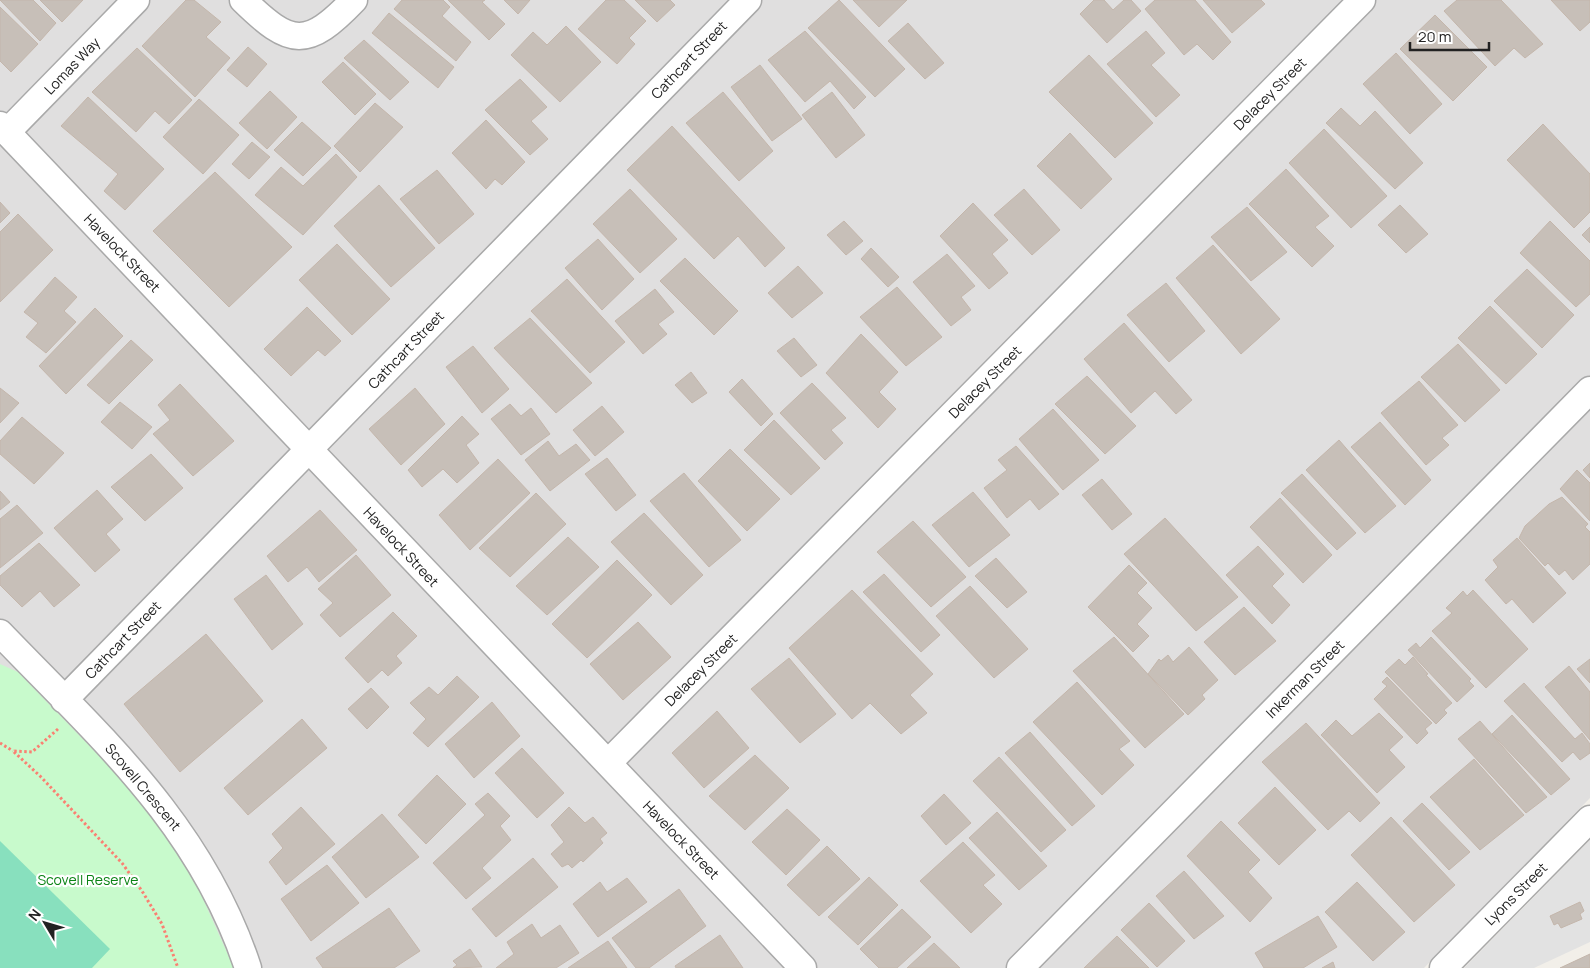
<svg xmlns="http://www.w3.org/2000/svg" width="1590" height="968" font-family="Manrope,sans-serif">
	<rect width="100%" height="100%" fill="#f2efe9"/>
	<!-- residential -->
	<path fill="#e0dfdf" d="M0,0H1590V798L1424,968H0Z"/>
	<!-- park -->
	<path fill="#c8facc" d="M0,664L18,672L107,764L146,809L177,850L200,892L234,968H0Z"/>
	<!-- pitch -->
	<path fill="#88e0be" d="M0,841L110,949L92,968H0Z"/>
	<!-- parking -->
	<path fill="#e2e2e2" d="M1590,840V942L1534,968H1464Z"/>
	<!-- building -->
	<path fill="#c7bfb8" stroke="#c4b6ab" d="M0,0H33L56,23L40,41Z
		M40,0H83L62,22Z
		M186,0H194L221,22L206,37L230,58L195,97L142,46Z
		M402,0H443L450,7L442,16L471,42L456,61L394,9Z
		M448,0H485L482,2L505,24L489,40Z
		M504,0H530L518,14Z
		M606,0H624L646,21L629,38L635,44L617,64L578,29Z
		M635,0H670L675,5L657,22Z
		M839,0L905,69L875,97L808,28Z
		M853,0H907L879,27Z
		M1094,0H1104L1113,10L1124,0H1131L1141,11L1107,43L1080,14Z
		M1155,0H1195L1231,42L1213,60L1197,44L1184,55L1145,9Z
		M1203,0H1261L1265,4L1232,33Z
		M1457,0H1501L1543,44L1525,58L1514,48L1495,66L1444,11Z
		M1551,0H1590V22L1580,31Z
		M0,7L38,44L11,72L0,61Z
		M389,13L454,67L438,88L372,33Z
		M1435,15L1487,67L1453,101L1400,49Z
		M908,23L944,63L925,79L888,41Z
		M566,26L601,62L560,102L511,55L533,32L547,45Z
		M805,31L866,97L854,109L830,81L805,102L768,60Z
		M1146,31L1165,53L1151,65L1180,95L1156,117L1107,64Z
		M364,40L409,82L390,100L344,58Z
		M248,47L267,64L247,87L227,70Z
		M137,48L192,100L169,124L155,111L136,132L92,92Z
		M1396,53L1442,104L1410,134L1363,84Z
		M1089,55L1153,123L1115,158L1049,92Z
		M343,62L376,94L355,115L322,82Z
		M760,65L802,119L772,141L731,87Z
		M520,79L547,107L531,121L548,139L530,155L485,110Z
		M270,91L297,117L267,149L239,123Z
		M723,92L773,151L739,181L686,123Z
		M832,92L865,135L836,158L802,115Z
		M88,97L164,169L125,210L104,191L118,174L61,126Z
		M199,99L239,135L203,174L163,137Z
		M375,103L403,127L360,172L334,146Z
		M1341,108L1360,126L1375,111L1423,163L1395,189L1326,123Z
		M486,120L525,162L502,185L495,179L486,189L452,153Z
		M302,122L331,148L303,176L274,150Z
		M1543,124L1590,174V212L1574,228L1507,160Z
		M672,126L785,248L765,267L738,236L714,259L627,170Z
		M1324,129L1387,196L1351,228L1289,163Z
		M1070,133L1112,179L1081,209L1037,166Z
		M252,142L270,157L249,179L232,164Z
		M336,154L357,177L303,235L255,195L281,167L303,186Z
		M1286,169L1329,216L1315,227L1334,246L1312,267L1249,204Z
		M437,170L474,214L439,244L400,199Z
		M215,172L292,247L229,307L153,231Z
		M379,185L435,248L391,287L334,226Z
		M630,189L677,239L640,273L593,224Z
		M1024,189L1060,230L1032,255L994,215Z
		M0,202L10,213L0,223Z
		M973,203L1008,240L992,254L1008,273L989,289L940,236Z
		M1400,205L1428,234L1406,253L1378,225Z
		M1247,207L1287,252L1251,281L1211,237Z
		M18,214L53,250L0,302V232Z
		M844,221L863,241L846,255L827,235Z
		M1550,221L1590,261V294L1576,307L1520,253Z
		M1590,227V243L1582,235Z
		M598,239L634,279L602,310L565,268Z
		M337,244L390,299L352,335L299,280Z
		M1213,245L1280,319L1241,354L1176,278Z
		M871,248L899,277L888,287L861,259Z
		M947,254L975,286L961,297L971,310L951,326L913,282Z
		M685,258L738,311L714,335L660,281Z
		M798,266L823,293L792,318L768,293Z
		M1527,269L1574,315L1542,348L1494,301Z
		M55,277L77,297L64,311L76,322L46,353L26,337L38,323L24,312Z
		M567,279L625,342L590,373L531,311Z
		M1166,283L1205,331L1169,362L1127,315Z
		M897,287L942,337L906,366L860,317Z
		M655,289L674,312L658,324L667,334L643,354L615,321Z
		M1490,306L1537,354L1506,384L1458,338Z
		M307,307L341,341L325,356L318,350L291,376L264,349Z
		M95,308L123,336L66,394L39,366Z
		M530,318L592,383L556,413L494,348Z
		M1124,323L1192,400L1176,414L1155,391L1131,413L1084,359Z
		M861,334L898,372L879,392L896,409L878,428L826,373Z
		M794,338L817,365L801,377L777,351Z
		M131,340L153,360L109,404L87,385Z
		M1458,344L1500,390L1465,422L1421,377Z
		M473,346L509,389L482,413L446,367Z
		M691,372L707,393L692,403L675,385Z
		M1087,376L1136,426L1105,454L1055,404Z
		M742,379L773,414L761,426L729,392Z
		M1419,381L1458,425L1442,438L1449,445L1426,465L1381,413Z
		M812,383L846,418L831,430L843,443L825,460L780,413Z
		M180,384L234,441L193,476L153,434L170,420L158,405Z
		M0,388L19,403L0,423Z
		M415,388L445,424L401,465L369,429Z
		M120,402L152,427L132,449L101,422Z
		M510,404L521,416L531,408L550,434L521,455L491,419Z
		M602,406L624,432L595,456L573,430Z
		M1053,409L1099,460L1063,490L1019,439Z
		M462,416L479,434L466,445L479,463L457,483L443,469L422,487L408,470Z
		M22,417L64,453L34,484L0,454V441Z
		M774,420L820,468L791,495L744,450Z
		M1380,422L1431,480L1405,505L1351,447Z
		M1339,440L1396,506L1365,533L1306,470Z
		M548,441L559,456L576,444L590,460L550,491L525,460Z
		M1016,446L1059,494L1039,510L1030,499L1007,518L984,488L1007,470L998,460Z
		M730,449L780,499L747,531L698,481Z
		M151,454L183,488L145,521L111,487Z
		M607,458L636,495L616,511L585,474Z
		M498,459L530,493L470,550L439,515Z
		M1590,463V478L1583,470Z
		M1577,470L1590,483V521L1560,489Z
		M684,473L741,540L709,567L650,501Z
		M1302,474L1356,533L1337,550L1281,493Z
		M1102,479L1132,514L1112,530L1082,495Z
		M97,490L123,519L106,534L120,550L95,572L54,528Z
		M0,491L10,502L0,510Z
		M973,492L1010,535L969,567L932,525Z
		M536,493L566,524L510,577L479,548Z
		M1562,497L1588,524L1585,527L1590,532V564L1573,580L1565,570L1559,575L1548,563L1545,566L1519,538L1525,526L1549,504Z
		M1280,498L1332,555L1303,583L1250,527Z
		M17,505L43,533L0,568V519Z
		M320,510L357,550L319,582L307,567L288,582L267,556Z
		M644,513L703,575L671,605L611,542Z
		M1165,518L1238,597L1196,631L1124,554Z
		M913,521L966,577L931,607L877,552Z
		M568,537L599,567L547,615L516,586Z
		M1517,538L1566,593L1533,623L1512,599L1506,604L1485,580L1498,567L1493,560Z
		M39,543L80,585L54,607L40,591L22,607L0,585V576Z
		M1258,546L1284,574L1272,586L1290,605L1272,624L1226,575Z
		M356,555L391,595L340,637L320,615L333,603L318,589Z
		M996,558L1027,592L1007,608L975,576Z
		M617,560L652,595L587,658L552,624Z
		M1129,565L1147,583L1137,593L1152,608L1137,624L1149,636L1133,652L1088,607Z
		M884,574L940,635L921,652L863,592Z
		M266,575L303,624L272,650L234,599Z
		M970,586L1028,649L994,678L936,616Z
		M852,590L933,674L910,695L927,713L901,734L870,703L852,719L789,648Z
		M1473,590L1528,649L1486,688L1432,631L1452,613L1446,608L1463,591L1467,596Z
		M1244,607L1276,641L1235,675L1204,642Z
		M393,612L417,636L396,656L402,663L388,676L382,670L368,683L345,658Z
		M638,622L671,657L623,700L590,664Z
		M206,634L263,701L180,772L124,704Z
		M1114,637L1184,714L1145,748L1073,671Z
		M1431,637L1471,679L1469,681L1474,686L1457,702L1408,650L1416,643L1420,648Z
		M1189,647L1218,680L1202,695L1205,699L1188,715L1148,674L1159,659L1161,661L1168,655L1173,662Z
		M1413,657L1428,674L1426,675L1452,703L1444,710L1447,713L1436,724L1385,672L1399,659L1405,665Z
		M789,658L836,714L800,743L751,689Z
		M1590,659V683L1577,669Z
		M1569,666L1590,692V740L1545,687Z
		M457,676L479,697L428,747L413,733L426,719L410,703L429,687L438,695Z
		M1387,677L1432,723L1425,729L1428,733L1417,744L1374,699L1387,686L1382,682Z
		M1077,682L1130,741L1119,749L1134,765L1102,795L1033,722Z
		M1524,683L1575,739L1582,733L1590,744V753L1580,760L1573,752L1562,762L1504,701Z
		M371,688L389,707L367,729L348,709Z
		M492,702L520,736L474,778L445,744Z
		M717,711L749,748L704,788L672,753Z
		M1379,713L1403,737L1389,750L1405,767L1377,793L1321,735L1336,720L1352,736Z
		M1512,715L1570,779L1551,795L1492,734Z
		M302,719L327,748L248,815L224,788Z
		M1480,721L1547,797L1526,813L1458,739Z
		M1306,723L1380,803L1360,822L1349,811L1328,830L1262,762Z
		M1030,732L1095,806L1072,826L1005,753Z
		M522,748L564,793L537,818L495,773Z
		M755,755L789,788L745,830L709,796Z
		M999,757L1066,830L1041,852L973,781Z
		M1474,759L1524,815L1480,850L1430,797Z
		M437,775L466,804L426,844L398,815Z
		M1275,787L1316,830L1279,865L1238,823Z
		M488,793L510,816L500,826L511,840L482,868L491,878L466,899L433,863L485,815L475,804Z
		M944,794L971,823L946,845L921,816Z
		M1422,803L1470,852L1449,870L1403,821Z
		M301,807L335,844L286,885L269,862L283,848L272,834Z
		M569,807L585,823L593,817L607,833L600,839L603,843L583,862L581,860L572,868L568,864L562,867L551,854L564,842L551,825Z
		M787,809L820,840L786,875L752,842Z
		M997,812L1047,866L1019,890L969,838Z
		M382,814L419,857L366,898L332,857Z
		M1391,817L1455,885L1414,922L1351,855Z
		M1221,821L1260,860L1248,872L1272,898L1250,922L1187,856Z
		M963,842L995,875L983,885L1002,904L971,933L920,881Z
		M827,846L860,879L819,916L787,885Z
		M533,858L558,887L496,937L472,909Z
		M327,865L359,903L311,941L281,899Z
		M1184,871L1224,916L1194,939L1156,896Z
		M869,877L898,905L858,945L828,917Z
		M627,878L647,902L598,937L573,904L600,882L607,892Z
		M1357,882L1405,932L1373,961L1325,912Z
		M679,889L706,926L649,968H636L612,938Z
		M1580,902L1584,911L1580,914L1582,919L1561,928L1558,923L1554,925L1550,916Z
		M1149,903L1185,941L1157,967L1121,930Z
		M389,908L420,951L394,968H323L316,958Z
		M902,909L931,937L897,968H879L860,949Z
		M1318,916L1337,947L1303,968H1264L1255,953Z
		M532,924L541,938L560,925L579,953L556,968H496L514,954L507,942Z
		M720,935L743,968H676L675,966Z
		M1117,936L1149,968H1084Z
		M608,941L627,968H568Z
		M934,943L960,968H907Z
		M470,949L482,967L453,968L457,965L453,961Z
		M1590,954V968H1560Z
		M1333,962L1335,968H1322Z"/>
	<g fill="none" stroke-linecap="round" stroke-linejoin="round">
		<defs>
			<path id="minor" d="M243,0C291,47 307,49 354,0
				M0,125L803,968
				M7,132L136,0
				M0,633C101,738 201,825 248,968
				M64,700L748,0
				M608,763L1362,0
				M1020,968L1590,390
				M1443,968L1590,819"/>
		</defs>
		<!-- minor casing -->
		<use href="#minor" stroke="#a9a9a9" stroke-width="29"/>
		<!-- path -->
		<path stroke="#fa8072" stroke-width="3" stroke-dasharray="2.5 2.5" stroke-linecap="butt" d="M58,729L32,752L13,751L41,777L122,863L142,891L162,924L178,968
			M0,743L13,751"/>
		<!-- minor -->
		<use href="#minor" stroke="#fff" stroke-width="26"/>
	</g>
	<g text-anchor="middle" stroke-width="4.5" stroke-linejoin="round" paint-order="stroke">
		<!-- street labels -->
		<g font-size="14" fill="#222" stroke="#fff">
			<text transform="translate(689 60) rotate(-46)" y="5">Cathcart Street</text>
			<text transform="translate(72 66) rotate(-46)" y="5">Lomas Way</text>
			<text transform="translate(1270 94) rotate(-45)" y="5">Delacey Street</text>
			<text transform="translate(122 253) rotate(46)" y="5">Havelock Street</text>
			<text transform="translate(406 350) rotate(-46)" y="5">Cathcart Street</text>
			<text transform="translate(985 382) rotate(-45)" y="5">Delacey Street</text>
			<text transform="translate(401 547) rotate(47)" y="5">Havelock Street</text>
			<text transform="translate(123 640) rotate(-46)" y="5">Cathcart Street</text>
			<text transform="translate(701 670) rotate(-45)" y="5">Delacey Street</text>
			<text transform="translate(1305 679) rotate(-45)" y="5">Inkerman Street</text>
			<text transform="translate(143 787) rotate(50)" y="5">Scovell Crescent</text>
			<text transform="translate(681 840) rotate(46)" y="5">Havelock Street</text>
			<text transform="translate(1516 894) rotate(-45)" y="5">Lyons Street</text>
		</g>
		<!-- park labels -->
		<g font-size="14" fill="#0c8416" stroke="#fff">
			<text x="88" y="885">Scovell Reserve</text>
		</g>
	</g>
	<!-- north arrow -->
	<g transform="translate(45 923) rotate(308)" stroke="#ffffff" stroke-width="4" paint-order="stroke">
	<path d="M0-4L9 19L0 12L-9 19Z" fill="#222222"/>
	<text y="-8" font-size="14" font-weight="bold" text-anchor="middle" fill="#222222">N</text>
	</g>
	<!-- scale -->
	<path d="M1410 42v8h79v-8" fill="none" stroke="#222222" stroke-width="2.5"/>
	<text x="1418" y="42" font-size="15" fill="#222222" stroke="#ffffff" stroke-width="4" paint-order="stroke">20 m</text>
</svg>
